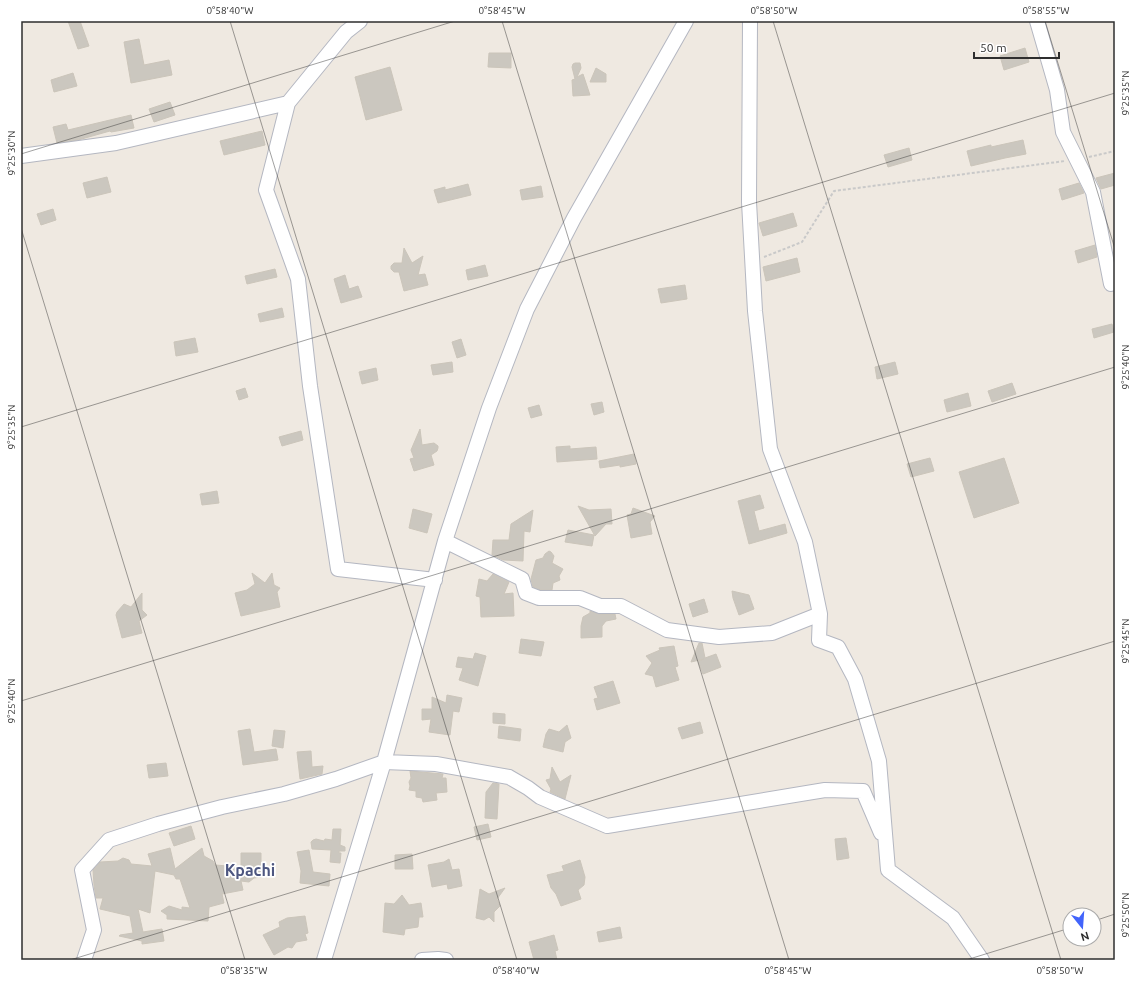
<svg xmlns="http://www.w3.org/2000/svg" width="1136" height="981" font-family="Ubuntu,sans-serif">
	<rect width="100%" height="100%" fill="#efe9e1"/>
	<!-- building -->
	<path fill="#cbc7bf" stroke="#cbc5ba" d="M68,21H80L89,46L78,49Z
		M139,39L144,65L169,60L172,75L131,83L124,42Z
		M1025,48L1029,62L1004,70L1000,56Z
		M489,53H511V68L488,67Z
		M575,63H580L581,68L577,77L583,74L590,95L573,96L572,80L575,79L572,67L573,64Z
		M390,67L402,110L366,120L355,77Z
		M596,68L606,74V82H590Z
		M73,73L77,86L54,92L51,80Z
		M170,102L175,115L154,122L149,109Z
		M131,115L134,128L111,132L110,131L78,140L57,143L53,127L66,124L68,130Z
		M262,131L265,145L224,155L220,141Z
		M1023,140L1026,154L1005,158L971,166L967,151L991,145V147Z
		M909,148L912,160L888,167L884,155Z
		M1115,173V185L1101,189L1096,178Z
		M107,177L111,192L87,198L83,183Z
		M1079,183L1084,193L1062,200L1059,189Z
		M468,184L471,195L438,203L434,190L445,187V190Z
		M541,186L543,197L522,200L520,190Z
		M53,209L56,220L41,225L37,214Z
		M793,213L797,226L763,236L759,223Z
		M1095,245L1097,257L1078,263L1075,251Z
		M404,248L412,263L423,256L418,275L425,274L428,285L404,291L399,272H394L391,269V266L394,263H402Z
		M797,258L800,272L766,281L763,267Z
		M485,265L488,276L468,280L466,270Z
		M275,269L277,277L247,284L245,276Z
		M345,275L349,289L358,286L362,297L341,303L334,279Z
		M685,285L687,299L661,303L658,289Z
		M282,308L284,317L260,322L258,314Z
		M1112,324L1114,332L1094,338L1092,329Z
		M195,338L198,352L176,356L174,342Z
		M461,339L466,355L457,358L452,342Z
		M452,362L453,372L433,375L431,365Z
		M895,362L898,374L877,379L875,367Z
		M376,368L378,380L362,384L359,372Z
		M1012,383L1016,394L992,402L988,391Z
		M245,388L248,397L239,400L236,391Z
		M968,393L971,406L947,412L944,400Z
		M602,402L604,412L594,415L591,404Z
		M539,405L542,415L531,418L528,408Z
		M420,429L422,445L434,443L438,446V448L437,451L431,455L434,465L414,471L410,459L414,458L411,450Z
		M301,431L303,440L282,446L279,437Z
		M570,446V449L596,447L597,459L557,462L556,447Z
		M634,454L636,464L620,467V465L600,468L599,461Z
		M930,458L934,471L911,477L907,464Z
		M1004,458L1019,503L974,518L959,472Z
		M217,491L219,503L202,505L200,494Z
		M760,495L764,508L754,511L759,531L785,524L787,533L749,544L738,501Z
		M578,506L589,510L611,509L612,524H606L595,536Z
		M633,508L655,516L650,522L652,534L631,538L627,515L631,514Z
		M413,509L432,514L427,533L409,528Z
		M533,510L530,532L524,531L523,561L503,560L492,555L493,540H509L511,524Z
		M568,530L594,535L592,546L565,542Z
		M549,551L551,552L554,556L552,563L563,569L559,576L560,580L553,583L552,590H541L533,587L531,579L536,560L543,558L545,554Z
		M252,573L265,583L272,573L274,585L280,588L277,592L280,607L241,616L235,593L247,590L255,584Z
		M493,574L509,582L504,594L513,593L514,616L481,617L480,597L476,596L479,579L487,581Z
		M732,591L749,595L754,609L739,615L733,598Z
		M142,593V610L147,615L139,621L142,633L122,638L116,615L117,612L124,604L131,607Z
		M704,599L708,612L693,617L689,604Z
		M590,611L600,614H615L616,619L606,621L602,626V637L581,638V626L583,617L590,613Z
		M521,639L544,642L541,656L519,653Z
		M699,643H702L705,658L716,654L721,667L703,674L698,661L704,659L691,662Z
		M674,646L678,666L675,667L679,680L656,687L653,676L645,674L652,663L646,656L660,650L659,648Z
		M475,653L486,656L478,686L459,680L463,668L456,667L458,657L473,659Z
		M613,681L620,703L597,710L594,699L598,698L594,687Z
		M447,695L462,698L459,712L453,711L450,735L429,732L431,719L422,720V709H432V697L446,703Z
		M493,713L505,714V724L493,723Z
		M700,722L703,733L682,739L678,728Z
		M567,725L571,738L565,742L563,752L543,747L546,734L549,729L559,732Z
		M499,726L521,729L520,741L498,738Z
		M250,729L254,752L276,749L278,760L243,765L238,731Z
		M274,730L285,731L283,748L272,746Z
		M311,751L312,767L323,766L322,774L300,779L297,752Z
		M166,763L168,776L149,778L147,765Z
		M552,767L560,782L571,775L565,799L550,792L551,789L546,780L550,779Z
		M410,771L443,774L442,778H446L447,792L436,793L437,800L423,802L422,798L416,797V791L409,790L410,786L409,782L411,778Z
		M493,783L499,784L497,819L485,818L486,792Z
		M488,824L491,837L477,840L474,827Z
		M191,826L195,839L174,846L169,833Z
		M333,829H341L340,845L345,847V851H339V853H341L340,863L330,862L331,850L312,849L311,842L313,840L316,839L324,841L325,839L332,840Z
		M846,838L849,858L837,860L835,839Z
		M170,848L175,869L202,848L204,856L213,861L215,865L241,867V853H261V877L254,878L249,882L241,881L243,890L222,894L224,903L209,907L208,921L167,919V915L161,911L169,906L182,910V907L190,908L180,879H176L174,875L155,871L150,913L138,909L143,932L162,929L164,941L142,944V941L119,936L120,935L133,933L130,916L100,909L103,898H96L94,885L93,870L100,862L118,861L123,858L129,860L131,864L152,866L148,854Z
		M309,850L313,872L330,874L329,886L300,883L301,871L297,852Z
		M412,854L413,869H395V855Z
		M449,859L452,870L459,869L462,886L448,889L447,884L432,887L428,865L444,862Z
		M580,860L585,877L584,885L578,890L581,899L561,906L556,894L551,888L547,875L564,871L562,866Z
		M505,888L497,899L500,906L494,912V922L489,917L484,920L476,918L480,889L489,894Z
		M402,895L409,905L421,903L423,917H419L418,927L405,929L404,935L383,932L385,903L394,904Z
		M305,916L308,933L305,934L307,940L296,942L292,948L288,947L274,955L263,935L280,927L279,922L287,918Z
		M620,927L622,938L599,942L597,932Z
		M554,935L558,950L555,951L557,960H534L529,942Z"/>
	<g fill="none" stroke-linecap="round" stroke-linejoin="round">
		<defs>
			<path id="street" d="M360,21L346,32L288,103L266,190L298,279L310,386L338,569L435,580
				M750,21L749,202L755,311L770,449L805,542L820,614L819,640L838,647L855,679L879,761L888,870L953,918L982,960
				M1037,21L1057,90L1063,132L1093,192L1111,284
				M21,156L116,143L288,103
				M445,541L522,579L526,593L539,598H580L600,606H621L667,630L719,637L772,633L820,614
				M84,960L94,930L82,870L109,840L158,824L222,807L284,794L336,779L384,762L436,764L509,777L528,788L540,797L607,826L825,790L863,791L881,833
				M324,960L384,762L445,541L489,408L527,309L574,218L686,21
				M422,960L438,959L446,960"/>
		</defs>
		<!-- street casing -->
		<use href="#street" stroke="#b4b7c1" stroke-width="16"/>
		<!-- path -->
		<path stroke="#c9c9c9" stroke-width="2" stroke-dasharray="3 2" stroke-linecap="butt" d="M1089,157L1115,151
			M764,257L802,242L834,191L1065,161"/>
		<!-- street -->
		<use href="#street" stroke="#fff" stroke-width="14"/>
	</g>
	<!-- ticks -->
	<path fill="none" stroke="#2e2e2e" stroke-width="1" stroke-opacity="0.45" d="M230,21L517,960M502,21L789,960M773,21L1061,960M1045,21L1115,249M21,154L455,21M21,228L245,960M21,427L1115,93M21,701L1115,367M1094,921L1115,914M70,960L1115,641M966,960L1070,928"/>
	<g text-anchor="middle" stroke-width="3.5" stroke-linejoin="round" paint-order="stroke">
		<!-- quarter labels -->
		<g font-size="16" font-weight="bold" fill="#4d5680" stroke="#fff">
			<text x="250" y="876">Kpachi</text>
		</g>
	</g>
	<!-- border -->
	<rect width="1136" height="981" fill="none" stroke="#ffffff" stroke-width="44"/>
	<!-- north arrow -->
	<g transform="translate(1082 927) rotate(163)"><circle r="19" fill="#ffffff" stroke="#ababab"/>
	<path d="M0-3L7 15L0 10L-7 15Z" fill="#4264fb"/>
	<text y="-6" font-size="11" font-weight="bold" text-anchor="middle" fill="#2e2e2e">N</text>
	</g>
	<!-- scale -->
	<path d="M974 52v6h85v-6" fill="none" stroke="#2e2e2e" stroke-width="2"/>
	<text x="980" y="52" font-size="12" fill="#2e2e2e" stroke="#ffffff" stroke-width="3" paint-order="stroke">50 m</text>
	<rect x="22" y="22" width="1092" height="937" fill="none" stroke="#2e2e2e" stroke-width="1.5"/>
	<g font-size="10" text-anchor="middle" fill="#2e2e2e">
		<text x="230" y="14">0°58'40"W</text>
		<text x="502" y="14">0°58'45"W</text>
		<text x="774" y="14">0°58'50"W</text>
		<text x="1046" y="14">0°58'55"W</text>
		<text transform="translate(1125 93) rotate(-90)" y="4">9°25'35"N</text>
		<text transform="translate(11 153) rotate(-90)" y="4">9°25'30"N</text>
		<text transform="translate(1125 367) rotate(-90)" y="4">9°25'40"N</text>
		<text transform="translate(11 427) rotate(-90)" y="4">9°25'35"N</text>
		<text transform="translate(1125 641) rotate(-90)" y="4">9°25'45"N</text>
		<text transform="translate(11 701) rotate(-90)" y="4">9°25'40"N</text>
		<text transform="translate(1125 915) rotate(-90)" y="4">9°25'50"N</text>
		<text x="244" y="974">0°58'35"W</text>
		<text x="516" y="974">0°58'40"W</text>
		<text x="788" y="974">0°58'45"W</text>
		<text x="1060" y="974">0°58'50"W</text>
	</g>
</svg>
